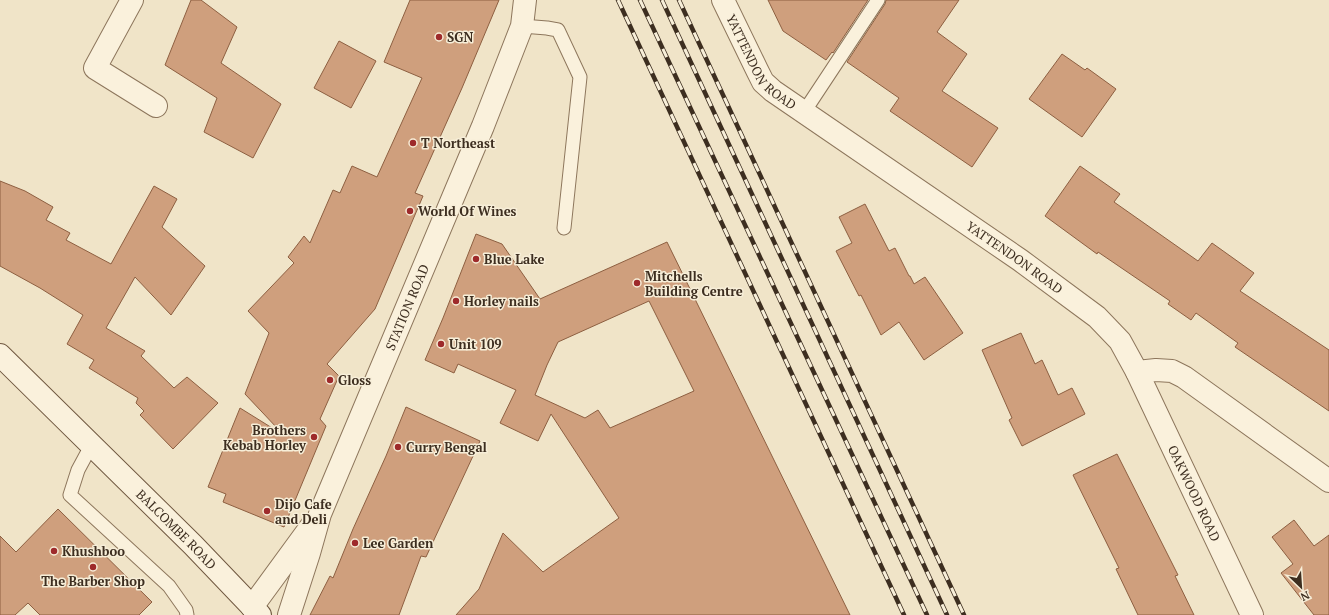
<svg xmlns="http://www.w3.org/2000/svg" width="1329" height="615" font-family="'PT Serif',serif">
	<rect width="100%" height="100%" fill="#f0e4c8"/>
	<!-- building -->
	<path fill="#cf9f7d" stroke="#8d5f41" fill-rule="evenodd" d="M191,0H201L237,27L221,63L281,104L253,158L204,132L217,98L165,65Z
		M410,0H499L462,88L415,193L423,196L375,309L327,364L339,376L320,419L326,426L284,527L223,502L226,494L208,487L240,408L277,431L278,429L245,394L269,333L248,311L294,263L288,257L304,236L310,243L333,190L340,193L352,166L377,177L422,78L384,62Z
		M768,0H868L833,53L832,52L826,60L783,31Z
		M886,0H959L937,32L967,54L942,91L998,128L972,167L890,111L899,98L847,62L885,4Z
		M339,41L376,61L351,108L314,88Z
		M1062,54L1085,70L1087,68L1116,89L1082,137L1029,99Z
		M1080,166L1120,194L1114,202L1198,261L1212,243L1254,273L1240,291L1329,350V411L1235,347L1238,343L1196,313L1191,320L1168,304L1170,301L1098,252L1097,254L1045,216Z
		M0,181L25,191L53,207L46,220L70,233L66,240L111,264L154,186L177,199L162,227L205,266L171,315L135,277L106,328L145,351L141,356L174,388L187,377L218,403L173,449L140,415L144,411L136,403L138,398L89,368L94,360L67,344L83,315L40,288L0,266Z
		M865,204L889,251L895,248L909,276H910L914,284L925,277L963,333L924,360L899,322L881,335L861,295L859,296L836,251L852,243L839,217Z
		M476,234L502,244L540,299L667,242L850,615H456L479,589L503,533L543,572L619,518L551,414L538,441L500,423L516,390L458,364L454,373L425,360L443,318ZM649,301L694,391L610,428L598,410L585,418L535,395L547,365L558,342Z
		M1021,333L1035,364L1042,360L1058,395L1072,388L1085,414L1022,446L1009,420L1012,418L982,350Z
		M406,407L480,441L426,557L421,556L399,615H310L330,576L333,578L353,529L386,456Z
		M1117,454L1178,575L1175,576L1194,615H1138L1116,569L1119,568L1073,475Z
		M58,509L152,602L139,615H40L28,603L15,615H0V536L16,552Z
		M1294,520L1314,546L1329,535V615H1314L1281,573L1293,564L1272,537Z"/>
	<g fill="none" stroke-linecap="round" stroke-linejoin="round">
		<defs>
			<path id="service" d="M522,26L547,28L558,30L580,77L564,228
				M804,112L878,0
				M92,444L78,470L70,495L169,586L186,610L187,615"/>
			<g id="minor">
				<path d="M132,0L95,68L156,106"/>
				<path id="s1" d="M723,0L757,70L763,82L773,91L1020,260L1097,317L1120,341L1137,372L1156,370L1172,371L1184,377L1329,481"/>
				<path id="s2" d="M1137,372L1252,615"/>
				<path d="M252,607L312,525"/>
				<path id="s3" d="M289,615L309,553L320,514L483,126L522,26L525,0"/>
			</g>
			<g id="secondary">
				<path id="s4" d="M0,355L193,545L260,615"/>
			</g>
		</defs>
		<!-- service casing -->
		<use href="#service" stroke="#8d765c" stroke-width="15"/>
		<!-- minor casing -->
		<use href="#minor" stroke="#8d765c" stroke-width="24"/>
		<!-- secondary casing -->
		<use href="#secondary" stroke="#6f573f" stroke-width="24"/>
		<!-- service -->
		<use href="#service" stroke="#faf1dc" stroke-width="13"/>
		<!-- minor -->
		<use href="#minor" stroke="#faf1dc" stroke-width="22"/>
		<!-- secondary -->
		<use href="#secondary" stroke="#faf1dc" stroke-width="22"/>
		<defs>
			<path id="rail" d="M618,0L904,615
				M640,0L927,615
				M662,0L947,615
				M679,0L964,615"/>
		</defs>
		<!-- rail casing -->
		<use href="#rail" stroke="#3d2e20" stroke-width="4.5"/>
		<!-- rail -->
		<use href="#rail" stroke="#f7eed8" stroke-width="3" stroke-dasharray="9" stroke-linecap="butt"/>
	</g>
	<!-- markers -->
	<g fill="#9e2a2b" stroke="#f7eed8" stroke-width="1.5">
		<circle cx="439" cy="37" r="4"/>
		<circle cx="413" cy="143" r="4"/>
		<circle cx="410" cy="211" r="4"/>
		<circle cx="476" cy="259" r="4"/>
		<circle cx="637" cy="283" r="4"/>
		<circle cx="456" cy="301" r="4"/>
		<circle cx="441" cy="344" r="4"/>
		<circle cx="330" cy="380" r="4"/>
		<circle cx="314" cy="437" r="4"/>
		<circle cx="398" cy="447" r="4"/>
		<circle cx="267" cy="511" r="4"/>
		<circle cx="355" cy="543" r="4"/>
		<circle cx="54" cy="551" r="4"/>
		<circle cx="93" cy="567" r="4"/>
	</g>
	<g text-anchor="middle" stroke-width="3" stroke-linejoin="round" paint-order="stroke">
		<!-- poi labels -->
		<g font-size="13" font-weight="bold" fill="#3d2e20" stroke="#f7eed8" text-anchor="start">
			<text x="447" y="42">SGN</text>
			<text x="421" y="148">T Northeast</text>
			<text x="418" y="216">World Of Wines</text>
			<text x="484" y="264">Blue Lake</text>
			<text x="645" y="281">Mitchells<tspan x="645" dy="15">Building Centre</tspan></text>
			<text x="464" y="306">Horley nails</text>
			<text x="449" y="349">Unit 109</text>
			<text x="338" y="385">Gloss</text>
			<text x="306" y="435" text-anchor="end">Brothers<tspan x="306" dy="15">Kebab Horley</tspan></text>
			<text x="406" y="452">Curry Bengal</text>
			<text x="275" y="509">Dijo Cafe<tspan x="275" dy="15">and Deli</tspan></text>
			<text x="363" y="548">Lee Garden</text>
			<text x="62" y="556">Khushboo</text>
			<text x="93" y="586" text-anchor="middle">The Barber Shop</text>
		</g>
		<!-- street labels -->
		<g font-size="13" fill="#3d2e20" stroke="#f7eed8">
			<text dy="5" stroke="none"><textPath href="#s1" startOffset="74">YATTENDON ROAD</textPath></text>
			<text dy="5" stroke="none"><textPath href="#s1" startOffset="398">YATTENDON ROAD</textPath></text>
			<text dy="5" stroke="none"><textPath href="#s3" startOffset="330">STATION ROAD</textPath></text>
			<text dy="5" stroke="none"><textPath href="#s2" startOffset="134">OAKWOOD ROAD</textPath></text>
			<text dy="5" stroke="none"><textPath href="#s4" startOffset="248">BALCOMBE ROAD</textPath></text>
		</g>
	</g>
	<!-- north arrow -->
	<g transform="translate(1301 587) rotate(155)" stroke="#f7eed8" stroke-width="3" paint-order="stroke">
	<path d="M0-3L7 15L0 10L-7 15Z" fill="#3d2e20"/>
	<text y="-6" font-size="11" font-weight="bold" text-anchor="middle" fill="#3d2e20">N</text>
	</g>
</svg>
